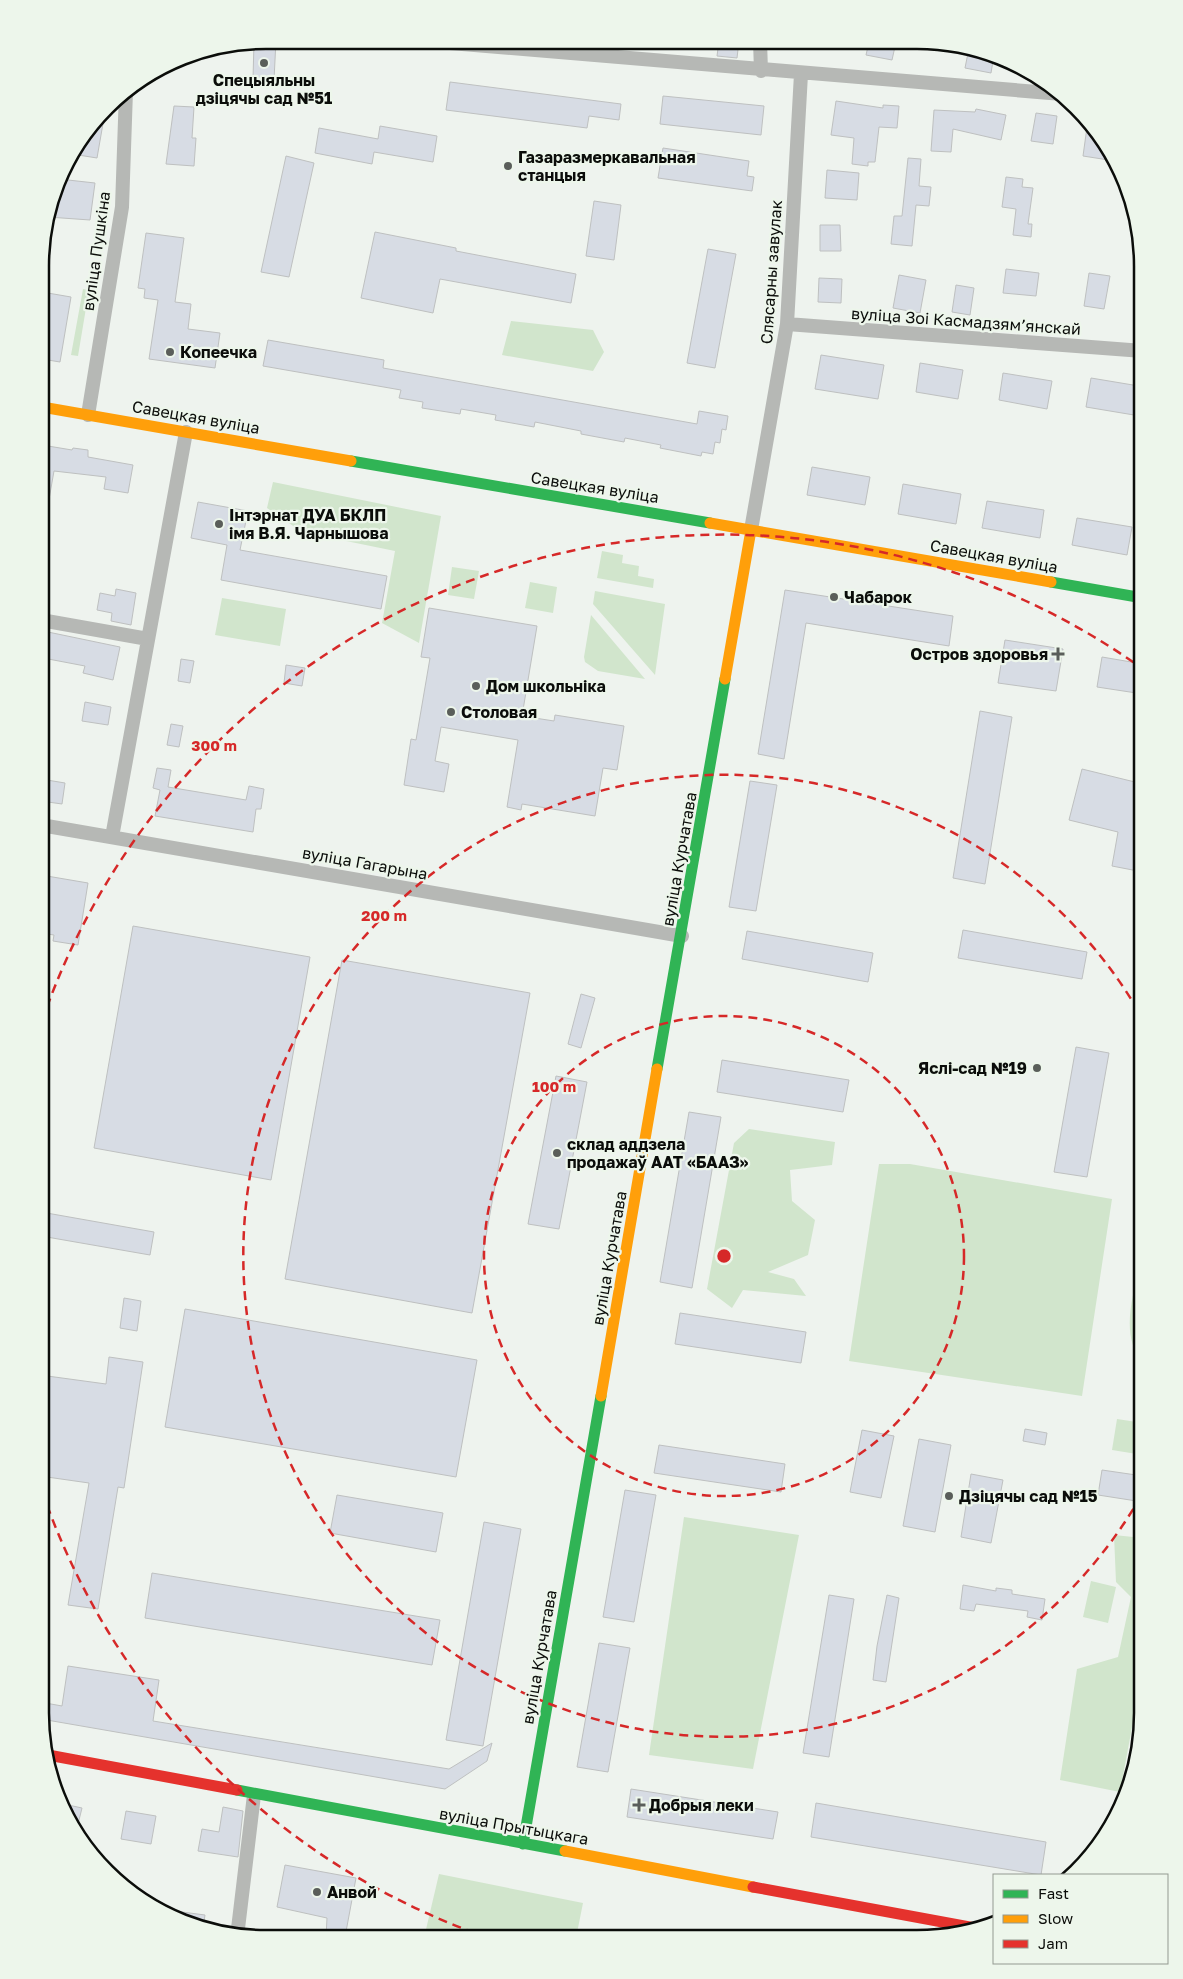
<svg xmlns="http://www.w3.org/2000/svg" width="1183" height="1979" font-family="'Golos Text',sans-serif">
	<rect width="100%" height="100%" fill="#eef3ee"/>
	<!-- green -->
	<path fill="#d1e5cc" d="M83,289L89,290L78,356L71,355Z
		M511,321L593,330L604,352L593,371L502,355Z
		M273,482L441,516L419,643L382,623L395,551L302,532L267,508Z
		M602,551L623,555L622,563L639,566L638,576L654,579L653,588L597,578Z
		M452,567L479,571L474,599L448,595Z
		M530,582L557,587L553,613L525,608Z
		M595,591L665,604L655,675L593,604Z
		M222,598L286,609L280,646L215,635Z
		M591,615L645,679L598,671L585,662L584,657Z
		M749,1129L835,1142L832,1165L790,1170L792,1201L815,1220L808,1255L768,1272L794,1279L806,1296L743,1290L732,1308L707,1289L734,1143Z
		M879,1164H910L1112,1199L1082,1396L849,1361Z
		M1143,1253V1363C1117,1333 1136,1287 1143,1253Z
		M1117,1419L1143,1423V1455L1112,1450Z
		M684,1517L799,1535L753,1769L649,1755Z
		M1114,1535L1143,1538V1668L1120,1792L1060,1780L1077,1669L1118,1657L1131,1597L1116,1582Z
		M1091,1581L1116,1587L1108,1623L1083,1617Z
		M439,1874L583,1903L576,1938H424Z"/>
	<!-- building -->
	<path fill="#d7dce4" stroke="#bec0c0" d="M266,40H276L274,80L253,79L254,42Z
		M719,41H739L737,58L717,56Z
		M869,42H896L892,60L866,55Z
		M969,48L994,55L991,73L965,68Z
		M450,82L621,104L619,120L589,116L587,128L446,110Z
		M663,96L764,106L761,135L660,124Z
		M836,101L883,108V105L899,106L897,128L879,127L875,162H868V166L852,164L854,138L831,135Z
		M174,106L194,107L192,138H196L194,166L166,164Z
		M976,109L1006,115L1001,140L953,129L951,152L931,151L934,110L975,112Z
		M105,112L97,158L72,154L85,137Z
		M1036,113L1057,116L1053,144L1031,141Z
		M1088,120L1096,129L1115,161L1083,156Z
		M380,126L437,136L433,162L374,152L372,164L315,153L319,128L378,139Z
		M663,148L749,161L747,176L754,177L752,191L658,178Z
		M286,156L314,163L289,277L261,272Z
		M908,158L921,159L919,186L931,187L929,206L916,205L912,246L891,244L894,216H902Z
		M827,170L859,173L857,200L825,198Z
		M1006,177L1023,179L1022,187L1033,188L1028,224H1032L1031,237L1013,235L1016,209L1002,207Z
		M59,179L95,183L90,220L48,217Z
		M594,201L621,205L614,260L586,256Z
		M820,225H840L841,251H820Z
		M375,232L456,248V251L576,274L571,303L440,279L433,313L361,298Z
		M146,233L184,238L175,302L191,304L188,329L220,333L215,368L149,359L158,300L144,298L145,289L138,288Z
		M708,249L736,254L715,368L687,363Z
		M1006,269L1039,273L1036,296L1003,293Z
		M1089,273L1110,276L1104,309L1084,306Z
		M899,275L926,280L920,313L893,308Z
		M819,278L842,279L841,303L818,302Z
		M956,285L974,288L970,315L952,312Z
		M42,292L71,297L60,362L42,359Z
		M268,340L384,360L383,368L697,424L699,411L728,416L726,430L722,429L720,443L715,442L713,454L702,452L701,456L660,448L661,445L625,438L624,442L581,434V431L535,422L534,427L495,420L496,415L461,409L460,414L422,408L423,402L399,398L401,390L263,366Z
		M821,355L884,365L878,399L815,389Z
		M920,363L963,370L958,399L916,392Z
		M1003,373L1052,381L1047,409L999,400Z
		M1091,378L1139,386L1134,415L1086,407Z
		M42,445L72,450L73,448L88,450V457L133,465L128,493L104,489L106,477L54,471L48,505L42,504Z
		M812,467L870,477L865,505L807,495Z
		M903,484L961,494L956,524L898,514Z
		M987,501L1044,510L1040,538L982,528Z
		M198,502L248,511L240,550L387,576L381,609L221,580L227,545L191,538Z
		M1077,518L1132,527L1127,555L1072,545Z
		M116,589L136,593L131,625L111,621L112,613L97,610L100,593L115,596Z
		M785,590L953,616L949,646L806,623L784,759L758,754Z
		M429,608L537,626L522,716L554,721L555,715L624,726L617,770L603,768L595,816L522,804L521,810L507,807L518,740L441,727L435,761L449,764L444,792L404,785L411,739L416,740L430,658L421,657Z
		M48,632L120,647L113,680L83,673L85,666L43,658Z
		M1005,640L1063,649L1056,691L998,683Z
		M1102,657L1143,664V694L1097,687Z
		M181,659L194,661L190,683L178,681Z
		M286,665L305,668L302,686L284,683Z
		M85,702L111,707L108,725L82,721Z
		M980,711L1012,717L985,884L953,878Z
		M171,724L183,726L179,747L167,745Z
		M157,768L171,770L168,787L246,800L249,786L264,789L261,809H256L253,832L155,816L160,790L153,788Z
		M1082,769L1143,784V872L1112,866L1118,832L1069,820Z
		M41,779L65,783L62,804L41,801Z
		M750,781L777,785L756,911L729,907Z
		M41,875L88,883L78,945L53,941L54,935L41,933Z
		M133,926L310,957L271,1180L94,1148Z
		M963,930L1087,952L1082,979L958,958Z
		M747,931L873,953L868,982L742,959Z
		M342,960L530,993L472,1313L285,1279Z
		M581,994L595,998L581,1048L568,1044Z
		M1076,1047L1109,1053L1087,1177L1054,1172Z
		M722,1060L849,1080L843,1112L717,1092Z
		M556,1076L587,1082L559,1229L528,1224Z
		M689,1112L721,1117L692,1288L660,1282Z
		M41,1212L154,1232L150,1255L41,1236Z
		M124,1298L141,1301L137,1331L120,1328Z
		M185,1309L477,1360L456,1477L165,1427Z
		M680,1313L806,1332L801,1363L675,1344Z
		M109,1357L143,1362L124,1488L118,1487L98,1609L68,1605L89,1483L40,1476V1375L106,1384Z
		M1025,1429L1047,1433L1045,1445L1023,1441Z
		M862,1430L894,1436L881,1498L850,1492Z
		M919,1439L951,1445L935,1532L903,1526Z
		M659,1445L785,1464L781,1492L654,1473Z
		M1102,1470L1143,1476V1502L1098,1495Z
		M971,1474L1003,1480L991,1543L961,1537Z
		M625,1490L656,1495L634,1622L603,1617Z
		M337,1495L443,1513L436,1552L330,1533Z
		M484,1522L521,1529L483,1746L446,1740Z
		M152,1573L440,1620L432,1665L145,1618Z
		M963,1585L996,1591V1588L1012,1590V1594L1045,1599L1042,1620L1027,1617L1028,1611L976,1604L974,1611L960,1609Z
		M829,1595L854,1599L829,1757L803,1753Z
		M887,1595L899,1598L886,1682L873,1680L877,1646Z
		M599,1643L630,1648L608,1772L577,1767Z
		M68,1666L159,1680L153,1721L449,1769L492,1743L487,1761L445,1789L41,1719L40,1702L62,1706Z
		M631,1789L778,1812L773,1839L627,1817Z
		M59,1803L82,1808L76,1832Z
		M816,1803L1046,1842L1041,1875L811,1837Z
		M223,1807L243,1811L238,1857L198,1851L202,1829L219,1832Z
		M126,1811L156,1816L151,1844L121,1839Z
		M285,1865L356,1878L345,1937H326L327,1918L277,1907Z
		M167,1910L205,1915L203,1928L180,1922L166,1914Z"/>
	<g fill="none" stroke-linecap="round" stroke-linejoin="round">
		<!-- street -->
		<path stroke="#b6b8b5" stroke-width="14" d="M414,40L1062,94
			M760,41L761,71
			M787,324L1143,351
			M88,415L122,207L126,91
			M751,530L787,324L801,74
			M41,620L148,639
			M41,825L682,936
			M112,837L186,432
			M237,1937L254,1795"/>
		<!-- fast -->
		<path stroke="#30b455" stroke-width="11" d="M351,461L710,523
			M1051,582L1143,598
			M657,1069L725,679
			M237,1790L565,1851
			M523,1844L601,1396"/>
		<!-- slow -->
		<path stroke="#ff9f0a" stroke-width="11" d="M42,407L351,461
			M710,523L1051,582
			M725,679L751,530
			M601,1396L657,1069
			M565,1851L753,1887"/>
		<!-- jam -->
		<path stroke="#e5322d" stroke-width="11" d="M48,1755L237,1790
			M753,1887L975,1928"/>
	</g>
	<!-- distance rings -->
	<g fill="none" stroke="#d62828" stroke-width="2.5" stroke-dasharray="9 6">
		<circle cx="724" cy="1256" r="240"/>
		<path d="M1141 1496A481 481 0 1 1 1143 1019"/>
		<path d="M489 1938A721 721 0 0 1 42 1491M42 1021A721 721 0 0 1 1143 669"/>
	</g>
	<!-- markers -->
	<g fill="#5a5e5a" stroke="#edf6eb" stroke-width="2">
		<circle cx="264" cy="63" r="5"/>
		<circle cx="508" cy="166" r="5"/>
		<circle cx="170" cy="352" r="5"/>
		<circle cx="219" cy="524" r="5"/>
		<circle cx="834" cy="597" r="5"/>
		<path d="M1055.5 646.5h5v5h5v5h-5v5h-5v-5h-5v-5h5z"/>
		<circle cx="476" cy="686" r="5"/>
		<circle cx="451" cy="712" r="5"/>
		<circle cx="1037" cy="1068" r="5"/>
		<circle cx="557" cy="1153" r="5"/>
		<circle cx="949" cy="1496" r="5"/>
		<path d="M636.5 1797.5h5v5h5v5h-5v5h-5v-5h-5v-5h5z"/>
		<circle cx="317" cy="1892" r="5"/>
	</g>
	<g text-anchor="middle" stroke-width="4.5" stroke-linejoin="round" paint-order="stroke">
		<!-- poi labels -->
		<g font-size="16" font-weight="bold" fill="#0b0d0a" stroke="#edf6eb" text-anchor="start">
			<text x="264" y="86" text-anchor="middle">Спецыяльны<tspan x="264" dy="18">дзіцячы сад №51</tspan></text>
			<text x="518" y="163">Газаразмеркавальная<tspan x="518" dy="18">станцыя</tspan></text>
			<text x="180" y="358">Копеечка</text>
			<text x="229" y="521">Інтэрнат ДУА БКЛП<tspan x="229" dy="18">імя В.Я. Чарнышова</tspan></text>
			<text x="844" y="603">Чабарок</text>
			<text x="1048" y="660" text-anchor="end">Остров здоровья</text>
			<text x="486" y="692">Дом школьніка</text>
			<text x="461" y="718">Столовая</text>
			<text x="1027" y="1074" text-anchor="end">Яслі-сад №19</text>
			<text x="567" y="1150">склад аддзела<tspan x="567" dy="18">продажаў ААТ «БААЗ»</tspan></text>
			<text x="959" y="1502">Дзіцячы сад №15</text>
			<text x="649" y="1811">Добрыя леки</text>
			<text x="327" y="1898">Анвой</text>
		</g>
		<!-- street labels -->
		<g font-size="16" fill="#0b0d0a" stroke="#edf6eb">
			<text transform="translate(96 251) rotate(-82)" y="6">вуліца Пушкіна</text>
			<text transform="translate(771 272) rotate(-86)" y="6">Слясарны завулак</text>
			<text transform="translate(966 321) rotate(4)" y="6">вуліца Зоі Касмадзямʼянскай</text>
			<text transform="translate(196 417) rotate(10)" y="6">Савецкая вуліца</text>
			<text transform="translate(595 487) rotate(9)" y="6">Савецкая вуліца</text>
			<text transform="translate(994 556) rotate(10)" y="6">Савецкая вуліца</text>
			<text transform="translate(679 859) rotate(-80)" y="6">вуліца Курчатава</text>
			<text transform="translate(365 863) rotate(10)" y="6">вуліца Гагарына</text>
			<text transform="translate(609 1258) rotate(-80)" y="6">вуліца Курчатава</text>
			<text transform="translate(539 1657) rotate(-80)" y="6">вуліца Курчатава</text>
			<text transform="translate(514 1826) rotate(10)" y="6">вуліца Прытыцкага</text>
		</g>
	</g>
	<!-- crop -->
	<path d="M0 0H1183V1979H0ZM266 49H917A217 217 0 0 1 1134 266V1713A217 217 0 0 1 917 1930H266A217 217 0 0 1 49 1713V266A217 217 0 0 1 266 49Z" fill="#edf6eb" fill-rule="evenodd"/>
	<path fill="none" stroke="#0b0d0a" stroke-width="2.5" d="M266 49H917A217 217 0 0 1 1134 266V1713A217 217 0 0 1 917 1930H266A217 217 0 0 1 49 1713V266A217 217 0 0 1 266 49Z"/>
	<circle cx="724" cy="1256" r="8" fill="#d62828" stroke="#edf6eb" stroke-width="2.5"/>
	<g font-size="15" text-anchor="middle" font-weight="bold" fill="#d62828" stroke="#edf6eb" stroke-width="4.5" stroke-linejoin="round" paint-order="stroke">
		<text x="214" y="751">300 m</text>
		<text x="384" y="921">200 m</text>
		<text x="554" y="1092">100 m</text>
	</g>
	<!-- legend -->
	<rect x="993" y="1874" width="175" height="90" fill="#edf6eb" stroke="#939991"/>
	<rect x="1003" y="1890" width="25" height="8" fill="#30b455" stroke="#939991"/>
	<text x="1038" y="1899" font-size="15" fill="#0b0d0a">Fast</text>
	<rect x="1003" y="1915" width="25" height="8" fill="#ff9f0a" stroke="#939991"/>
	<text x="1038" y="1924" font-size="15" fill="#0b0d0a">Slow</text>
	<rect x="1003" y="1940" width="25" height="8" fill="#e5322d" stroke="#939991"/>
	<text x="1038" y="1949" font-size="15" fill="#0b0d0a">Jam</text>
</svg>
